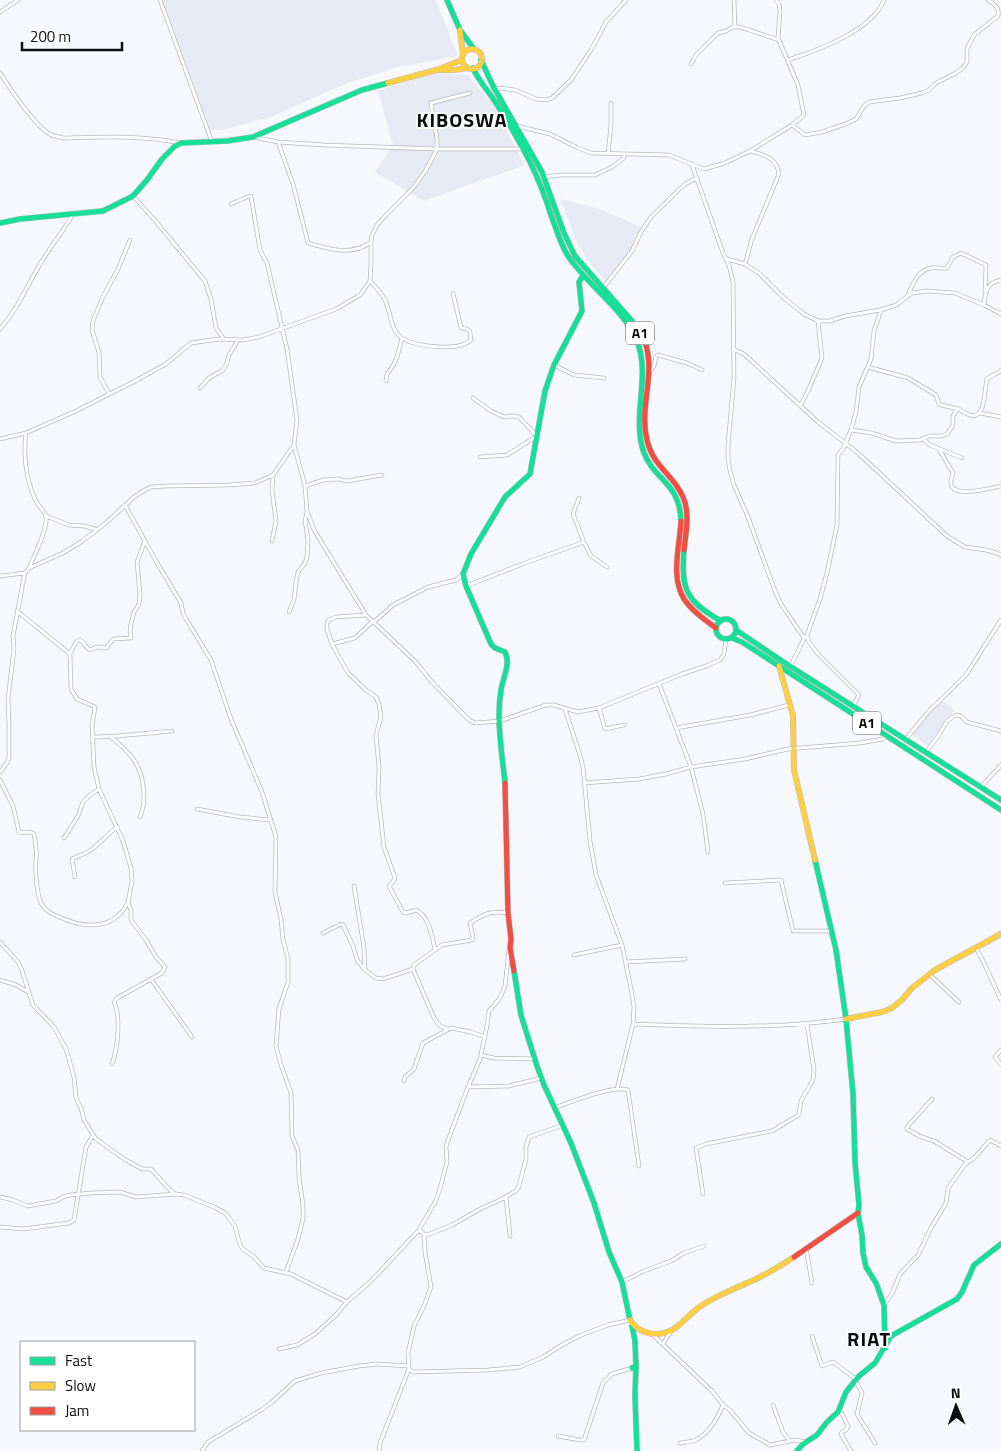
<svg xmlns="http://www.w3.org/2000/svg" width="1001" height="1451" font-family="'Titillium Web',sans-serif">
	<rect width="100%" height="100%" fill="#f7f8fd"/>
	<!-- built -->
	<path fill="#e7eaf4" d="M162,0H436L458,56L398,67L347,83L271,117L222,130H209Z
		M435,73L468,75L494,106L525,165L424,201L375,172L393,145L378,91Z
		M560,199L597,208L641,227L634,245L633,249L607,283L592,266L578,245Z
		M943,701L955,711L947,719L928,746L911,734L929,713Z"/>
	<g fill="none" stroke-linecap="round" stroke-linejoin="round">
		<defs>
			<path id="street" d="M160,0L212,142
				M734,0L735,27
				M0,12L18,0
				M788,60C818,50 872,31 884,0
				M691,64L696,55L718,33L726,31L733,27H740L779,40
				M0,73C10,89 35,126 51,135C55,136 59,137 63,138C102,137 141,135 180,143
				M494,89L501,88L515,90L536,99L546,100L552,98L571,80L591,50L606,22L626,0
				M792,125L805,135L822,132L848,123L856,119L864,106L869,102L900,98L922,93L929,90L936,83L956,73L963,68L967,62V49L974,35L998,16C1000,8 994,4 988,0
				M517,126L550,134L578,148L591,153L669,155L704,169L725,163L750,151L792,125L804,115L798,85L778,38L780,11L779,4L776,0
				M253,137L278,142L324,145L437,149H523
				M278,142L293,184L308,243C329,249 350,256 370,243
				M750,151C765,155 777,158 779,174L752,239L745,264L760,274L785,299L804,314L818,321H830L845,316L880,310
				M608,154L611,125V103
				M692,165L723,253L729,265L733,282L734,378L728,445V458L730,471L734,485L748,517L775,591L781,604L804,638
				M543,177L561,175H595L612,167L624,158V154
				M133,196L153,218L205,281L211,299L216,328L223,338
				M231,204L247,197L251,196L260,250L267,263L287,349L297,420L294,445L305,486L307,511L314,530L366,615L416,662L431,681L469,720L475,723L500,721L546,705H554L578,712L599,708L682,674L706,666L720,660L724,654L726,639
				M727,259L745,264
				M370,281C376,287 381,292 385,300C391,312 390,330 402,338C413,345 428,346 441,347C451,347 463,347 471,340L470,332L467,329L461,328L453,293
				M603,288L632,251L641,232L651,217L685,184L697,178
				M908,295C912,285 918,270 931,268C936,267 942,269 947,268L953,257L961,253L986,265L985,292
				M984,305C985,292 987,282 1001,280
				M0,329C17,310 26,288 39,266C49,248 63,232 73,214
				M733,349L744,354L818,422L858,453L947,536L965,547L986,550L997,553L1001,555
				M554,365L574,375L604,378
				M868,367L908,378L936,395L939,404L941,405L959,409
				M650,371L654,366L656,356L658,355L687,363L702,370
				M386,381L387,374C398,361 397,355 402,338
				M200,388L209,378L223,370L227,363L229,355L238,340
				M109,394L100,377L99,352L92,330L93,321L102,299L118,269L130,240
				M473,398L491,411L504,417L513,416L519,417L537,436L507,455L480,457
				M800,406L808,391L822,358L818,321
				M980,413L1001,417
				M851,430L872,433L896,441L920,440L929,436H942L947,434L953,425V416L956,411L959,409C987,430 983,396 987,379C991,375 996,375 1001,370
				M0,439L26,433
				M923,439L930,445L962,458
				M939,449L953,473C952,477 950,481 951,485C955,498 992,488 1001,486
				M305,486L323,480L338,479L347,481L353,480L382,475
				M125,505L156,561L181,603L183,613L186,619L211,660L231,719L262,792L276,837L275,892L281,919L283,940L288,959V982L279,1009L276,1046L282,1068L291,1093L292,1136L298,1150L299,1178L303,1205V1219L298,1239L286,1272
				M46,516L69,525L84,526L95,529
				M272,541L276,521L272,490L273,475
				M584,542L591,556L607,567
				M29,568C34,556 48,529 46,517C45,511 38,506 36,501C25,478 23,457 26,433L76,411L137,380L166,364L191,343L219,339L243,340L259,337L336,309L360,295L370,281L371,265V242L372,235L377,225L386,215L414,187L426,170L437,149V139L431,103L470,93
				M0,576L25,573
				M466,586L525,563L584,542L573,514L579,498
				M17,611L70,654L71,689L77,699L95,707L92,726L94,767L99,789L123,841L131,868L132,881L128,903L131,910V920L146,940L156,957L165,967L162,973L117,998L114,1002C121,1017 118,1048 112,1064
				M289,612L294,600L296,582L298,572L305,563L307,557L308,540L305,521L307,512
				M365,615L336,617L329,620L327,623V629L332,644L348,673L367,691L376,697L379,704L381,717L376,735L379,768L378,794L384,847L395,878L393,882L389,886L403,912L406,913L416,910C429,916 432,936 435,949
				M374,622L393,605L428,587L456,580L463,574
				M332,644L355,638L373,621
				M70,654L76,642L79,640C85,641 85,648 90,650L97,647L106,648L113,639L131,638L130,631L131,624L134,612L139,604L140,595L137,562L145,541
				M790,667L805,637
				M659,684L691,767L703,814L708,852
				M853,706L859,695L818,654L809,642L807,635L820,599L827,573L837,525L838,455L844,447L851,430L856,412L859,387L871,359L874,331L881,310L896,305L912,293L927,291L955,293L984,305L1001,314
				M599,708L605,729L624,725
				M565,709L579,752L583,767L590,841L596,875L622,945L631,989L634,1007L633,1024L617,1089
				M676,728L750,715L789,705
				M92,737C119,737 145,733 172,731
				M111,737C119,744 128,751 134,760C144,774 147,801 140,817
				M906,739L929,711L966,675L1001,620
				M926,752L939,735L947,721L956,715L961,716L967,722L1001,731
				M0,772L7,763L9,757V725L8,699L14,649L13,636L24,577L25,573L29,568L63,553L81,542L106,523L134,497L145,490L151,487L167,486L228,485L255,483L273,475L294,445
				M0,780L13,806L19,832C24,834 30,830 34,834C35,839 36,845 36,850C37,854 36,857 36,861C35,872 37,894 41,903C45,911 52,914 59,917C83,928 113,931 127,904
				M584,783L639,779L666,774L691,767L745,759L788,749L860,743L883,739L886,735
				M981,787L1001,765
				M197,809L240,817L270,820
				M64,838L78,816L83,802L90,795L99,789
				M75,877L72,859C80,855 89,853 96,846C103,840 109,833 117,827
				M725,883L781,880L793,931H831
				M354,886L364,948L365,970
				M323,933L341,924L343,925L353,946L357,960L365,970L376,978L383,979L413,969
				M0,942L18,962L21,968L33,1005L54,1027L66,1049L74,1077L76,1098L81,1108L84,1120L90,1130L96,1139L124,1159L142,1169H151L171,1191L175,1194
				M976,948L984,963L1001,1000
				M574,955L622,945
				M626,962L685,959
				M929,974L959,1002
				M151,979L192,1037
				M0,980L16,985L28,992
				M633,1024C704,1027 775,1029 846,1019
				M448,1029L440,1026L434,1018L413,969L414,965L442,945L472,940L473,937L470,923C485,913 491,911 508,913
				M1001,1050L995,1057L1001,1065
				M481,1055L494,1058L535,1059
				M404,1081L405,1077L414,1069L423,1043L451,1028L471,1032L485,1037
				M468,1087L509,1086L541,1078
				M932,1099L907,1127V1129L919,1136L934,1141L968,1162
				M554,1108C571,1102 612,1085 628,1090L639,1166
				M703,1194L696,1148L706,1144L772,1131L797,1116L799,1114L801,1101L813,1080L814,1070L807,1024
				M0,1197L13,1200L28,1206L56,1201L63,1197L70,1195L91,1193L120,1192L136,1197L176,1194L184,1195L214,1207L225,1213L235,1226L240,1245L243,1249L254,1257L264,1268L291,1274L347,1302
				M506,1197L510,1236
				M0,1227L23,1229L69,1223L74,1220L86,1147L93,1135
				M419,1230L424,1234L427,1235L452,1225L480,1209L500,1200L516,1191L519,1186L526,1159V1147L529,1137L563,1125
				M424,1234L425,1252L431,1287L424,1306L414,1326L408,1353L409,1369L413,1372L488,1370L520,1367L543,1357L562,1345L579,1336L608,1325L630,1320
				M806,1248L812,1283
				M622,1282L644,1271L671,1261L684,1253L704,1246
				M884,1305L892,1294L900,1274L918,1255L931,1228L946,1203L948,1188L966,1163L973,1159L990,1140L1001,1146
				M653,1335L712,1391L723,1405L730,1410L749,1433L770,1445L795,1440L806,1442
				M812,1336L822,1366L833,1362L856,1379
				M663,1344L671,1331
				M279,1349L297,1345L315,1334L335,1316L347,1302L371,1281L419,1230L435,1202L439,1192L447,1162L446,1147L447,1143L468,1087L480,1059L487,1026L489,1011L500,998L505,986L509,950
				M855,1380L862,1393L857,1414L875,1443
				M773,1405L783,1432L789,1440
				M840,1410L848,1426L846,1430L842,1432L841,1434L851,1451
				M558,1436L580,1440H584L603,1383L612,1374L632,1368
				M680,1443C685,1442 691,1442 696,1440C710,1432 717,1419 723,1405
				M202,1451L208,1442L261,1410L272,1402L295,1381L321,1373L359,1366L376,1364L409,1366
				M379,1451L380,1443L409,1369"/>
			<path id="fast" d="M447,0L460,30L474,49
				M481,60L493,86L542,172L564,233L575,256L632,321L640,333L646,345
				M473,68C478,80 487,89 494,100C507,120 519,140 530,162C539,180 546,199 552,218C557,231 561,245 568,256C588,286 623,308 637,341C651,376 632,414 643,450C653,481 680,481 681,521
				M0,223L20,219L103,211L133,196L147,180L162,159L175,146L181,143L227,141L253,137L362,90L388,83
				M684,550C681,590 686,601 721,621
				M716 629a10 10 0 1 1 20 0a10 10 0 1 1-20 0Z
				M736,630L785,663L1001,800
				M732,638L742,642L1001,810
				M505,783C502,753 496,720 501,690C503,678 511,663 505,652L495,648L491,644L466,586L463,574L471,554L505,497L530,474L545,391L554,365L582,311L579,282L583,276
				M815,860L836,950L846,1019L853,1094L855,1162L859,1205L858,1213L862,1235L863,1253L866,1267L876,1283L884,1305L885,1348
				M514,971L521,1015L537,1066L544,1085L571,1143L594,1203L609,1252L622,1282L630,1320
				M632,1326L635,1341L636,1366L632,1368
				M636,1366L635,1395L637,1451
				M797,1451L803,1444L817,1435L827,1422L838,1412L846,1392L859,1376L875,1363L891,1336L957,1299L962,1292L974,1265L1001,1244"/>
			<path id="slow" d="M460,30L463,55
				M462 59a10 10 0 1 1 20 0a10 10 0 1 1-20 0Z
				M438,70H454L467,68
				M388,83L436,70L462,60
				M779,666L793,716L794,770L815,860
				M846,1019L882,1012L892,1008L902,1000L912,988L935,970L1001,934
				M630,1320C638,1332 651,1336 664,1333C678,1330 687,1316 698,1308C713,1297 730,1291 747,1283C764,1276 779,1267 794,1257"/>
			<path id="jam" d="M646,345C655,377 639,409 647,440C653,467 674,475 683,497C690,512 686,533 684,550
				M681,521C680,546 670,576 684,599C692,611 705,620 716,628
				M505,783L508,913L511,939L510,948L514,971
				M794,1257L858,1213"/>
		</defs>
		<!-- street casing -->
		<use href="#street" stroke="#b9b9be" stroke-width="4.5"/>
		<!-- fast casing -->
		<use href="#fast" stroke="#b9b9be" stroke-width="6"/>
		<!-- slow casing -->
		<use href="#slow" stroke="#b9b9be" stroke-width="6"/>
		<!-- jam casing -->
		<use href="#jam" stroke="#b9b9be" stroke-width="6"/>
		<!-- street -->
		<use href="#street" stroke="#fefeff" stroke-width="3"/>
		<!-- fast -->
		<use href="#fast" stroke="#16e098" stroke-width="5"/>
		<!-- slow -->
		<use href="#slow" stroke="#ffcf43" stroke-width="5"/>
		<!-- jam -->
		<use href="#jam" stroke="#f24e42" stroke-width="5"/>
	</g>
	<g text-anchor="middle" stroke-width="4" stroke-linejoin="round" paint-order="stroke">
		<!-- shield labels -->
		<g fill="#fff" stroke="#545558" stroke-width="1">
			<rect x="626" y="321.5" width="28" height="23" rx="4"/>
			<rect x="853" y="711.5" width="28" height="23" rx="4"/>
		</g>
		<g font-size="14" font-weight="bold" fill="#0b0c10">
			<text x="640" y="338">A1</text>
			<text x="867" y="728">A1</text>
		</g>
		<!-- district labels -->
		<g font-size="20" font-weight="bold" letter-spacing="1" fill="#0b0c10" stroke="#fff">
			<text x="462" y="127">KIBOSWA</text>
			<text x="869" y="1346">RIAT</text>
		</g>
	</g>
	<!-- legend -->
	<rect x="20" y="1341" width="175" height="90" fill="#ffffff" stroke="#9d9e9f"/>
	<rect x="30" y="1357" width="25" height="8" fill="#16e098" stroke="#9d9e9f"/>
	<text x="65" y="1366" font-size="15" fill="#0b0c10">Fast</text>
	<rect x="30" y="1382" width="25" height="8" fill="#ffcf43" stroke="#9d9e9f"/>
	<text x="65" y="1391" font-size="15" fill="#0b0c10">Slow</text>
	<rect x="30" y="1407" width="25" height="8" fill="#f24e42" stroke="#9d9e9f"/>
	<text x="65" y="1416" font-size="15" fill="#0b0c10">Jam</text>
	<!-- north arrow -->
	<g transform="translate(956 1406) rotate(358)" stroke="#ffffff" stroke-width="4" paint-order="stroke">
	<path d="M0-4L9 19L0 12L-9 19Z" fill="#0b0c10"/>
	<text y="-8" font-size="14" font-weight="bold" text-anchor="middle" fill="#0b0c10">N</text>
	</g>
	<!-- scale -->
	<path d="M22 42v8h100v-8" fill="none" stroke="#0b0c10" stroke-width="2.5"/>
	<text x="30" y="42" font-size="15" fill="#0b0c10" stroke="#ffffff" stroke-width="4" paint-order="stroke">200 m</text>
</svg>
